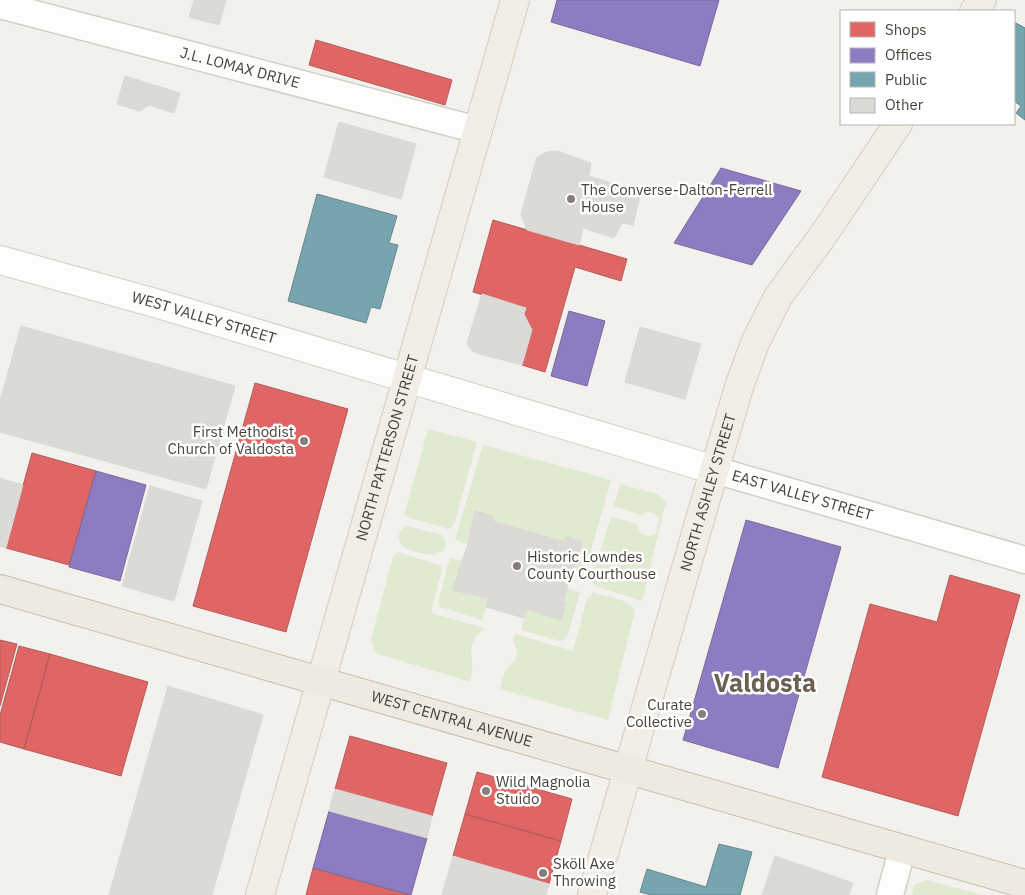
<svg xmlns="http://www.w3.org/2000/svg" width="1025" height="895" font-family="'IBM Plex Sans',sans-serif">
	<rect width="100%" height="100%" fill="#f2f1ed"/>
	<!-- green -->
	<path fill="#dfead0" d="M428,429L477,442L454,525L449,529L404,516Z
		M483,445L611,480L584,575L572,571L582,542L566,537L565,542L492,521L475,511L468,544L455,540Z
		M620,484L657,494L666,502L642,601L595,586L591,581L611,517L637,524L640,533L648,536L656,534L659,519L654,513L647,512L641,515L614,506Z
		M407,526L442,535L446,543L444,550L434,555C424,553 395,551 399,535C400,530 403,528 407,526Z
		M398,552L441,566L442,569L431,613L484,628C462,648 477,658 470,682L376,653L371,640L393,557Z
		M450,558L463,561L459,575L456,574L452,590L489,598L482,620L440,607L438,603Z
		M567,588L580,592L569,631L564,640L560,641L521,630L527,609L561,620L566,603L563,602Z
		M593,593C605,596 630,599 635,611L608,720L500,689L505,671L515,660L517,650L513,641L515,634L573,651L587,599Z
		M927,880L982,895H912L914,885Z"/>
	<!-- shops -->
	<path fill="#e06666" stroke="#b25c59" d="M316,40L452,80L445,105L309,65Z
		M493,220L627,259L621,281L575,267L545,372L522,365L532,330L524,314L526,308L473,292Z
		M255,383L348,409L286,632L193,606Z
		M32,453L96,471L69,565L6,548Z
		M950,575L1020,595L958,816L822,777L870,604L937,622Z
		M0,640L17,644L0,706Z
		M19,646L50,654L24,749L0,742V715Z
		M50,654L148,682L121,776L24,749Z
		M350,736L447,763L432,816L335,789Z
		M477,772L572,799L561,841L465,814Z
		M465,814L561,841L549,884L453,856Z
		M313,868L410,895H306Z"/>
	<!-- offices -->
	<path fill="#8e7cc3" stroke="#796b9a" d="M557,0H719L700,66L551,22Z
		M721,168L801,191L752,265L674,243Z
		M569,311L605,321L587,386L551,376Z
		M96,471L146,485L120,581L69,567Z
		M746,520L841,547L778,768L683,740Z
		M329,811L427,838L411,895L313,868Z"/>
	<!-- public -->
	<path fill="#76a5af" stroke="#68888c" d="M1016,23L1025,28V120L1016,113L1021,106L1014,101V27Z
		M317,194L397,216L389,243L398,245L380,309L371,307L366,323L288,301Z
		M719,844L752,852L740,895H651L640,892L647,869L706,887Z"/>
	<!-- building -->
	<path fill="#dcdad6" stroke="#dad8d3" d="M194,0H226L219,25L189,17Z
		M125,76L180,93L174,113L149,105L140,111L117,104Z
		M339,122L416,144L401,199L324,177Z
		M557,151L591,163L589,176L641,192L633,225L622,223L614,238L583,228L579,245L527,230L521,214L537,157L547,152Z
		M482,294L526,308L524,314L532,330L522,365L476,353L470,349L467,343Z
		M21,326L235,386L206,489L0,432V401Z
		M640,327L701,344L685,399L625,382Z
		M0,478L23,485L6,548L0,546Z
		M150,486L202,501L174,601L122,586Z
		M475,511L493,516L492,521L565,542L566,537L582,542L578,557H576L563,602L566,603L561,620L527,609L524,618L486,607L489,598L452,590L468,544Z
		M168,686L263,715L212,895H109Z
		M335,789L432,816L427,838L329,811Z
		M453,856L549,884L546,895H442Z
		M775,856L853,883L849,895H762Z"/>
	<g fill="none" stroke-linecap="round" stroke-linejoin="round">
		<defs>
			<g id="minor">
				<path id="s1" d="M0,5L478,130"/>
				<path id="s2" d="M715,470L1025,560"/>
				<path d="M890,895L902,850"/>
			</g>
			<g id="tertiary">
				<path id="s3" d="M0,260L155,303L715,470"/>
			</g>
			<g id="primary">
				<path d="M974,11L982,0"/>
				<path id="s4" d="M260,895L515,0"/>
				<path id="s5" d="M592,895L705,502L740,384L755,343L778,297L824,234L898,124"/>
			</g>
			<g id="trunk">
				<path id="s6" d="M0,589L1025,884"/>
			</g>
		</defs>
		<!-- minor casing -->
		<use href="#minor" stroke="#d0cfcb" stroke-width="29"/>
		<!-- tertiary casing -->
		<use href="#tertiary" stroke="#d0cfcb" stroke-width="30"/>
		<!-- primary casing -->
		<use href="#primary" stroke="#d2cdbd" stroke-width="30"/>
		<!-- trunk casing -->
		<use href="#trunk" stroke="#c7beab" stroke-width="30"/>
		<!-- minor -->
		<use href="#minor" stroke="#fdfdfc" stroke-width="26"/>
		<!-- tertiary -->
		<use href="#tertiary" stroke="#fdfdfc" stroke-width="28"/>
		<!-- primary -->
		<use href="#primary" stroke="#f0eee6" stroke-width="28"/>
		<!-- trunk -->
		<use href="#trunk" stroke="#eeeae1" stroke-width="28"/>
	</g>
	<!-- markers -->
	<g fill="#848079" stroke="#fff" stroke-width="2">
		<circle cx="571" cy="199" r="5"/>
		<circle cx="304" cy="441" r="5"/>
		<circle cx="517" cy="566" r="5"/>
		<circle cx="702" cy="714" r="5"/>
		<circle cx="486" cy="791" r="5"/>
		<circle cx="543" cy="873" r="5"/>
	</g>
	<g text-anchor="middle" stroke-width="5" stroke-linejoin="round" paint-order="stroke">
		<!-- street labels -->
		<g font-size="15" fill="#48433a" stroke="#fff">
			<text dy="5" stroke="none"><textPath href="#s1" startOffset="248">J.L. LOMAX DRIVE</textPath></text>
			<text dy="5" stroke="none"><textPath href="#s3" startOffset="212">WEST VALLEY STREET</textPath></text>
			<text dy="5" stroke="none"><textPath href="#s4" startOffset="465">NORTH PATTERSON STREET</textPath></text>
			<text dy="5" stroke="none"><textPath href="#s5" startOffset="419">NORTH ASHLEY STREET</textPath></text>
			<text dy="5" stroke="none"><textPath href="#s2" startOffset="91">EAST VALLEY STREET</textPath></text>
			<text dy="5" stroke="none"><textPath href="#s6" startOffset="470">WEST CENTRAL AVENUE</textPath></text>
		</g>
		<!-- poi labels -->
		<g font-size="15" fill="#48433a" stroke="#fff" text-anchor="start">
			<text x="581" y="195">The Converse-Dalton-Ferrell<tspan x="581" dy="17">House</tspan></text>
			<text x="294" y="437" text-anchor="end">First Methodist<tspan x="294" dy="17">Church of Valdosta</tspan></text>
			<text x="527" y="562">Historic Lowndes<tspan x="527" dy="17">County Courthouse</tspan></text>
			<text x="692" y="710" text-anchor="end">Curate<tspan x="692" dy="17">Collective</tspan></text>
			<text x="496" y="787">Wild Magnolia<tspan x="496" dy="17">Stuido</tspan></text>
			<text x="553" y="869">Sköll Axe<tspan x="553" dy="17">Throwing</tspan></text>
		</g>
		<!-- town labels -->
		<g font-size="25" font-weight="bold" fill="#6a6152" stroke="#fff">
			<text x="765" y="692">Valdosta</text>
		</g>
	</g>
	<!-- legend -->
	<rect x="840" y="10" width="175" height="115" fill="#ffffff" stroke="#b6b4b0"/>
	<rect x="850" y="22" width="25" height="15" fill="#e06666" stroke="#b6b4b0"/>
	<text x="885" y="35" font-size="15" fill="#48433a">Shops</text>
	<rect x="850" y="48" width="25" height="15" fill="#8e7cc3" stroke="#b6b4b0"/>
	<text x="885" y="60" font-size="15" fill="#48433a">Offices</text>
	<rect x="850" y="72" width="25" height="15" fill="#76a5af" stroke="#b6b4b0"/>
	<text x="885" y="85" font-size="15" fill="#48433a">Public</text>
	<rect x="850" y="98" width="25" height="15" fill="#dcdad6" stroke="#b6b4b0"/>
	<text x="885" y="110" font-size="15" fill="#48433a">Other</text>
</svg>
